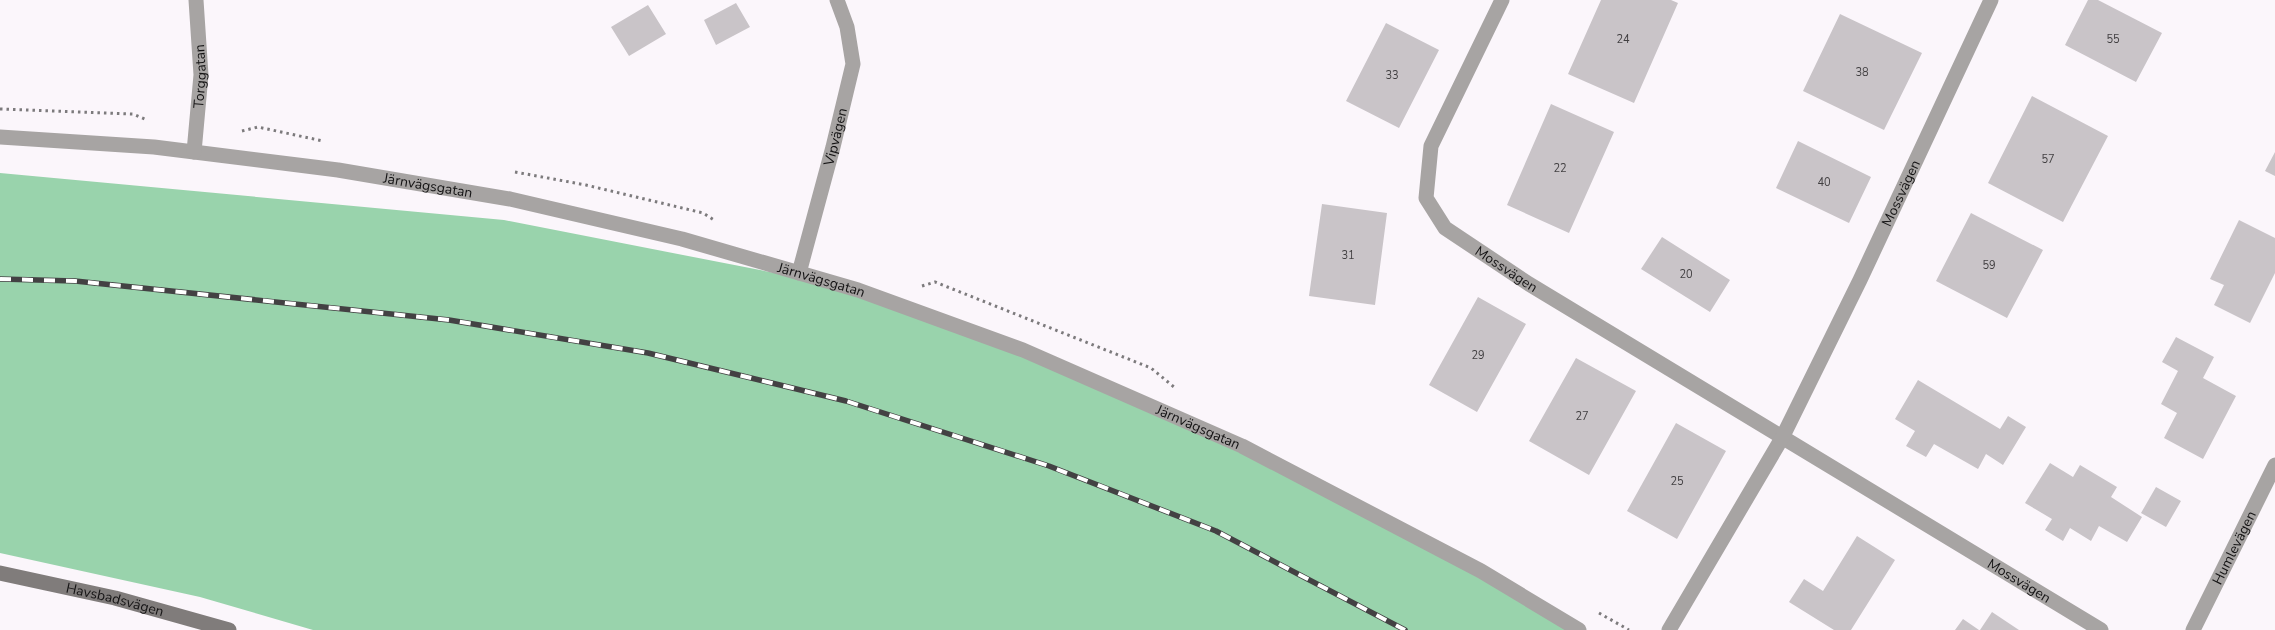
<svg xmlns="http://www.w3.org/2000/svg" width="2275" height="630" font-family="'Nunito Sans',sans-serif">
	<rect width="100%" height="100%" fill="#fbf6fb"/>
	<!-- forest -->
	<path fill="#99d3ac" d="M0,173L504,220L821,282L1078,367L1581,630H313L200,597L0,553Z"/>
	<!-- building -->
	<path fill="#c9c4c8" d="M1601,0H1671L1678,3L1634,103L1568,74Z
		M2088,0H2098L2162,33L2136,82L2065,45Z
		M736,3L750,27L716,45L704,20Z
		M648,5L666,34L629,56L611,27Z
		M1840,14L1922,53L1884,130L1803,91Z
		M1386,23L1439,50L1399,128L1346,101Z
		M2032,96L2108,136L2063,222L1988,183Z
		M1551,104L1614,132L1569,233L1507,205Z
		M1798,141L1871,177L1849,223L1776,188Z
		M2275,152V176L2265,171Z
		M1322,204L1387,213L1375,305L1309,296Z
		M1971,213L2043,250L2007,318L1936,281Z
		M2239,220L2275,238V273L2250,323L2214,305L2224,285L2210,279Z
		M1662,237L1730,280L1710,312L1641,269Z
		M1478,297L1526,324L1477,412L1429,385Z
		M2176,337L2214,357L2203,378L2236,396L2203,459L2164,438L2177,413L2161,404L2178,371L2162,362Z
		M1576,358L1636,391L1589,475L1529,441Z
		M1918,380L2000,429L2008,416L2026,427L2003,465L1986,454L1978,469L1934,444L1926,457L1906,446L1915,431L1895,419Z
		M1676,423L1726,451L1677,539L1627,511Z
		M2050,463L2073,477L2080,465L2117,487L2111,497L2142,517L2127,542L2099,526L2091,541L2070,528L2063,541L2045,530L2052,519L2025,503Z
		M2156,487L2181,501L2166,527L2141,513Z
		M1857,536L1895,560L1851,630H1834L1789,602L1804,579L1823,591Z
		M1992,612L2019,630H1980Z
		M1963,619L1979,630H1955Z"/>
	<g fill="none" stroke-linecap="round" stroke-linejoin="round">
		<!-- path -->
		<path stroke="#7c7a7c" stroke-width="3" stroke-dasharray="2.5 4" stroke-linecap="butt" d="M0,109L133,114L147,120
			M242,131L258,127L323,141
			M515,172L586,185L703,213L714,220
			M922,286L935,282L1151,368L1174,387
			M1599,613L1629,630"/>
		<!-- street -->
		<g stroke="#a7a4a3" stroke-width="15">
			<path id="s1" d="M1502,0L1431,146L1426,198L1445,228L1529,284L2101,630"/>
			<path id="s2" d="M0,137L154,147L338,170L510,199L682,239L858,290L1023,350L1242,446L1481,571L1579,630"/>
			<path id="s3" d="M194,152L201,75L196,0"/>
			<path id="s4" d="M799,273L833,147L853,64L847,27L837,0"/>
			<path id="s5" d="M1669,630L1782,438L1860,280L1991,0"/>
			<path id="s6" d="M2193,630L2275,465"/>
		</g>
		<!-- secondary -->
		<path stroke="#807c7b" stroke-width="15" id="s7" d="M0,573L115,598L229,630"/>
		<defs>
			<path id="rail" d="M0,279L75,281L449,320L648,353L846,401L1049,466L1216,531L1405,630"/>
		</defs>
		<!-- rail casing -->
		<use href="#rail" stroke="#434143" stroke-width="5.5"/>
		<!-- rail -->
		<use href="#rail" stroke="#fff" stroke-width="4" stroke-dasharray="11" stroke-linecap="butt"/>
	</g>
	<g text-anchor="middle" stroke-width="4" stroke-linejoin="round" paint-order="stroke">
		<!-- number labels -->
		<g font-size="11" fill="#413f41">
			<text x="1623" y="43">24</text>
			<text x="2113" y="43">55</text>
			<text x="1862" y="76">38</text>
			<text x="1392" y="79">33</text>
			<text x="2048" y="163">57</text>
			<text x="1560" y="172">22</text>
			<text x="1824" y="186">40</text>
			<text x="1348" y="259">31</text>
			<text x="1989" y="269">59</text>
			<text x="1686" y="278">20</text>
			<text x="1478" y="359">29</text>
			<text x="1582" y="420">27</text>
			<text x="1677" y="485">25</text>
		</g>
		<!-- street labels -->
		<g font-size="14" fill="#141314" stroke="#fff">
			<text dy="5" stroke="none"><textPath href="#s3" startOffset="76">Torggatan</textPath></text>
			<text dy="5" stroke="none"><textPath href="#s4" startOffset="141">Vipvägen</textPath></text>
			<text dy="5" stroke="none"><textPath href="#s2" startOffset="431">Järnvägsgatan</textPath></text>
			<text dy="5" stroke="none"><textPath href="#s5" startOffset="495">Mossvägen</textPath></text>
			<text dy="5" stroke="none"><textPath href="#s1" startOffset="324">Mossvägen</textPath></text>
			<text dy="5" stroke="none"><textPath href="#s2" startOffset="836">Järnvägsgatan</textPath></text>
			<text dy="5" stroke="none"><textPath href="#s2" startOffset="1241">Järnvägsgatan</textPath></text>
			<text dy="5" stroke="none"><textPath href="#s6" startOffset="92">Humlevägen</textPath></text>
			<text dy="5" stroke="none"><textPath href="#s1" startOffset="924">Mossvägen</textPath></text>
			<text dy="5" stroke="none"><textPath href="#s7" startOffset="118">Havsbadsvägen</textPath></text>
		</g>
	</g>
</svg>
